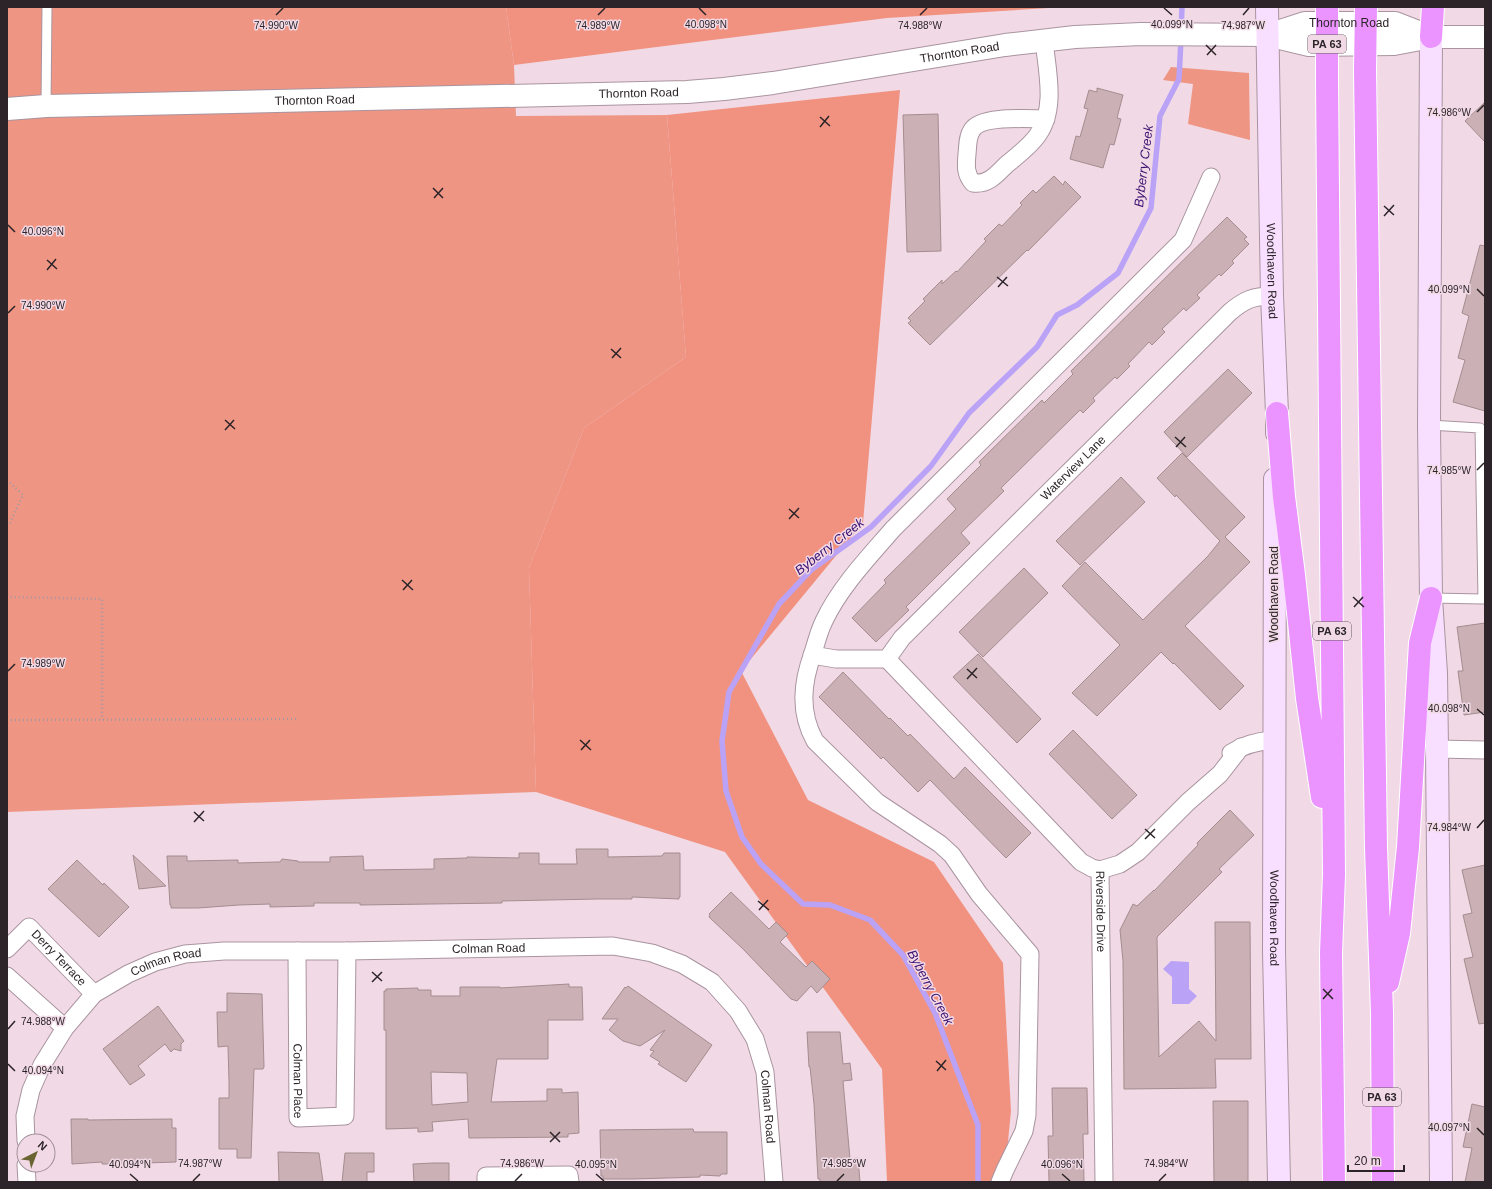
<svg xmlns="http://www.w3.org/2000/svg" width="1492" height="1189" font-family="Helvetica,sans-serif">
	<rect width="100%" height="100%" fill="#f1dae6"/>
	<!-- green -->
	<path fill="#ef9584" d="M7,7H506L514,65L516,116L667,115L686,357L584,428L529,568L536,792L7,812Z
		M1171,67L1249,73L1250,140L1188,124L1193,84L1163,80Z"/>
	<!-- forest -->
	<path fill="#f19280" d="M506,7H1065L887,18L514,65Z
		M900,90L863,523L741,671L808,800L934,862L1003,963L1011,1111L1004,1182H887L882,1069L725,852L536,792L529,568L584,428L686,357L667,115Z"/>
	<!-- water -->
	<path fill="#baa3f6" d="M1171,961L1189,962V989L1197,996L1189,1004H1172V977L1163,969Z"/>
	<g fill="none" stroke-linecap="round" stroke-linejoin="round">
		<!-- stream -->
		<path stroke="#baa3f6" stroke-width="5.5" d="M1181,31L1182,7
			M978,1182V1125L935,1013L903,955L870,920L830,905L803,904L761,864L742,837L726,791L722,741L729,692L779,604L811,570L871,527L931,466L969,413L1037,347L1057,315L1077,305L1118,273L1151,208L1160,116L1179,79L1181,39"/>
	</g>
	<!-- building -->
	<path fill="#cbb1b5" stroke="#a48c8f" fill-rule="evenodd" d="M1097,88L1123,95L1117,118L1121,119L1114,145L1110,144L1103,168L1070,159L1076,136L1080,137L1088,109L1084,108L1089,90L1097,92Z
		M1485,102V142L1465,121Z
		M938,114L941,251L907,252L903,115Z
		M1054,176L1063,185L1065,181L1081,197L1028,251L1027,250L930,345L908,323L911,321L908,318L925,301L923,299L942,280V284L956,271L957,272L986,241L984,239L999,224L1002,226L1022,205L1020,203L1033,190L1036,193Z
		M1227,217L1247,237L1244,239L1249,244L1232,261L1234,263L1221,276L1219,274L1197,295L1200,298L1186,311L1184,308L1162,329L1165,332L1152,345L1149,342L1128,364L1130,366L1117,379L1115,377L1093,398L1095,401L1083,413L1080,410L1001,488L1004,491L961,533L970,543L906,607L909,610L876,642L852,618L886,583L884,580L956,509L947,499L981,465L979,462L1042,400L1044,403L1073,374L1071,371Z
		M1480,245L1485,246V411L1453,402L1465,360L1458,358L1469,316L1462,313Z
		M1228,369L1252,393L1187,457L1164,432Z
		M1182,453L1245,517L1225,537L1250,562L1185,626L1244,686L1220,710L1174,663L1173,664L1161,652L1097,716L1072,693L1120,645L1062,586L1085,562L1143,620L1208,556L1220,541L1176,495L1175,497L1157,478Z
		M1121,477L1145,502L1080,565L1056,541Z
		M1024,568L1048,593L983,657L959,632Z
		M1485,623V712L1464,715L1458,671H1463L1457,627Z
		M978,654L1041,719L1017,743L953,677Z
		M843,672L889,719L890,718L908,736L910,734L954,779L965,767L1031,833L1006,858L930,780L918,792L883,757L881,759L819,697Z
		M1073,730L1137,795L1112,819L1049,754Z
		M1230,810L1254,835L1219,869L1222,872L1157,937L1159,1057L1199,1021L1216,1041L1215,922H1250L1251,1059H1215L1216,1088L1124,1089L1123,961L1120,930L1133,904L1137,906L1154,890V891L1198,845L1197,843Z
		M576,849H608V857L662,856L664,853H680V897H679V899L632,897V899H597L502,901V903L360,905V903H314V906L270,907V904L239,905L198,908H171V905H170L167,856H187V861L238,860V863L276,862H280L282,859L298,861V862H330V857L363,856L364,870L434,869V859L467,858V857L519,858V853H539V864H577Z
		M133,855L166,886L139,889Z
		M77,860L103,885L104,883L129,907L99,937L48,889Z
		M1485,865V1023L1479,1024L1464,959L1473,957L1463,915L1472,913L1462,870Z
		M731,892L769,929L776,922L788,934L780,942L806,967L812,961L830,979L817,993L811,986L797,1001L791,999L743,949L709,917L710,915L709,914Z
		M569,984V987H582L583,1020H548V1059H497L491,1102L547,1101V1089H562V1093L578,1092L579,1133L568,1134V1137L469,1138L468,1119L432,1122L433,1131L418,1132V1128L386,1129V1030H384V991H386V989L418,988V990H431V996H460V987H500V988ZM431,1072L467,1073L468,1102L432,1105Z
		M628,986L712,1045L686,1082L658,1064L660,1062L650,1056L654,1051L650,1050L665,1030L640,1046L623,1041L609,1030L618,1019H602L625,987L626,988Z
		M227,993L262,994L264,1067L263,1069H254L251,1158H237V1149H219V1098H229V1081L228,1046L218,1047L217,1012H227Z
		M158,1006L184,1041L181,1044V1051L174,1049L171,1052L165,1044L138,1066L145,1075L130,1085L103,1049Z
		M807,1032H840L843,1064L850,1063L852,1080L843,1081L850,1159L858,1158L860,1182H820V1179H818L814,1104L810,1067H809Z
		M1052,1088H1087L1088,1134H1083L1084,1182H1049L1048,1136H1053Z
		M1213,1101H1248V1182H1214Z
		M1472,1104L1485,1107V1182H1465L1472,1148L1463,1147Z
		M71,1119H88V1120L172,1119V1128H176V1162L116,1164H102V1162L72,1164Z
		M693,1129L694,1132H727V1174H721L720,1176L700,1175V1177L633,1179H603V1176H601L600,1130Z
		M278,1152L319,1153L323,1182H279Z
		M345,1153H374V1172H367V1182H342Z
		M433,1163H449V1182H414L413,1164Z"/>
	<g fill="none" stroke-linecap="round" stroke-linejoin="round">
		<defs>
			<path id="service" d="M46,106L47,7
				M1429,425L1480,428L1483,599L1431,598"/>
			<g id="minor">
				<path d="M1044,41C1047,70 1057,110 1037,136C1029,147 1017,156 1006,165C996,175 988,185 973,183C965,174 966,165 967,154C968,146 967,137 972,130C981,115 1029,119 1046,119"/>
				<path d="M812,655L836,659H887"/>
				<path id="s1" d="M887,659L1081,862L1092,868L1100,870L1104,1182"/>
				<path id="s2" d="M887,659L902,638L1230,312C1244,300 1253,296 1272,296"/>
				<path d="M1437,749L1485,750"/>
				<path d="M1231,753C1245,744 1258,741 1274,740"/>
				<path d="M1100,870L1120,864L1138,852L1188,802L1220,774L1241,747"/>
				<path id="s3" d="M7,949L29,927L94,994"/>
				<path id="s4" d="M297,951L298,1118L345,1116L347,951"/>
				<path d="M7,976L65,1028"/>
				<path id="s5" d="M26,1141L25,1116L31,1090L42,1065L65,1028L94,994L128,974L155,962L185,954L224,951H347L613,946L652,953L682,964L712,982L738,1011L755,1039L765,1072L774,1182"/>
				<path d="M26,1165L27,1182"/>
				<path d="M486,1182V1176L569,1175L570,1182"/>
				<path d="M1000,1182L1005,1170L1024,1131L1027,1115L1030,954L979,894L952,855L940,844L877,802L815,741C799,712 802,683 813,653C816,643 819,631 824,621C840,587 868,558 893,529L1183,240L1211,177"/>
			</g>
			<g id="tertiary">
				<path id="s6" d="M1268,35L1305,23H1395L1431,37"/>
				<path id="s7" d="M7,109L46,106L687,92L724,89L773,83L1005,45L1075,37L1141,34L1267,35L1309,45L1394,44L1431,37H1485"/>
			</g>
			<g id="secondary">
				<path id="s8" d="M1267,7L1272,296L1277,413V433"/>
				<path d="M1431,37L1429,425L1431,598L1436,673L1437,749L1441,1182"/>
				<path id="s9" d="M1275,479L1274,951L1279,1182"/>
			</g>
			<path id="motorway" d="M1431,37L1433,7
				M1365,70L1376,848L1382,1012L1383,1182
				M1327,81L1334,875L1331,953L1334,1182
				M1277,413L1284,497L1294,575L1307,698L1322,797
				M1388,982L1399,933L1408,847L1420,643L1431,598"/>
		</defs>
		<!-- service casing -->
		<use href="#service" stroke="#a9949f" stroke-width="11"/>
		<!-- minor casing -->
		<use href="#minor" stroke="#a9949f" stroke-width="19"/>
		<!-- tertiary casing -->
		<use href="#tertiary" stroke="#a9949f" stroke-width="24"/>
		<!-- secondary casing -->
		<use href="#secondary" stroke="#a9949f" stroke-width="24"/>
		<!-- motorway casing -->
		<use href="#motorway" stroke="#fff" stroke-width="24"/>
		<!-- path -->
		<path stroke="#a997a0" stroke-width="2.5" stroke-dasharray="1 3" stroke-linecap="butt" d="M7,480L23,495L10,523L7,526
			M7,596L9,597L102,599V720
			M7,720L299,719"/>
		<!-- service -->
		<use href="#service" stroke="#fff" stroke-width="9"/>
		<!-- minor -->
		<use href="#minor" stroke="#fff" stroke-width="17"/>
		<!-- tertiary -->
		<use href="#tertiary" stroke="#fff" stroke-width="22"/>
		<!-- secondary -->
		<use href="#secondary" stroke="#f9dfff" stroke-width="22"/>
		<!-- motorway -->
		<use href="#motorway" stroke="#eb94ff" stroke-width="22"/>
		<defs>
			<path id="motorway-bridge" d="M1327,7V81
				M1365,70L1366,7"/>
		</defs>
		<!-- motorway-bridge casing -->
		<use href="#motorway-bridge" stroke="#fff" stroke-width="24" stroke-linecap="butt"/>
		<!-- motorway-bridge -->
		<use href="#motorway-bridge" stroke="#eb94ff" stroke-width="22"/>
	</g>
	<!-- ticks -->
	<path fill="none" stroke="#2c2428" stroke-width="1.5" d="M699,8L706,15M1164,8L1172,15M276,15L283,8M598,15L605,8M920,15L927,8M1243,15L1249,8M1206,45L1216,55M1207,55L1216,45M1477,112L1484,105M820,117L830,126M820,127L829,116M433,188L443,198M434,198L443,188M1384,206L1394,215M1384,216L1394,205M8,225L15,232M47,260L57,269M47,270L56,259M997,277L1008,286M998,287L1007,277M1477,289L1484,296M8,313L15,306M611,349L621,358M612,358L621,348M225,420L235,429M225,430L234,420M1175,437L1186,447M1176,447L1185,437M1477,470L1484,463M789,509L799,518M789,519L799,508M402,580L413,590M403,590L412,580M1353,597L1364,607M1354,607L1363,597M967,669L977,678M8,671L15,664M967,679L977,668M1477,709L1484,715M580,740L591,750M581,750L590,740M194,812L204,821M194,822L204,811M1477,828L1484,820M1145,829L1155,838M1145,839L1155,829M758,901L769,910M759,910L768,900M372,972L382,981M372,982L382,972M1323,989L1333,999M1323,999L1332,989M8,1029L15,1021M936,1061L946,1070M8,1064L15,1071M937,1071L946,1060M1477,1128L1484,1135M550,1132L560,1142M550,1142L560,1132M130,1174L138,1181M596,1174L604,1181M1062,1174L1070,1181M193,1181L200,1174M515,1181L522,1174M837,1181L844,1174M1159,1181L1166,1174"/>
	<g text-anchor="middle" stroke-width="3" stroke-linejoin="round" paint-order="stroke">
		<!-- shield labels -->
		<g fill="#f1dae6" stroke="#675b61" stroke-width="1">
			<rect x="1308" y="35" width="38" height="18" rx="3"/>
			<rect x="1313" y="622" width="38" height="18" rx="3"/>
			<rect x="1363" y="1088" width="38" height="18" rx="3"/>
		</g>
		<g font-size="11" font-weight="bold" fill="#2c2428">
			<text x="1327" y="48">PA 63</text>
			<text x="1332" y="635">PA 63</text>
			<text x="1382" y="1101">PA 63</text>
		</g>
		<!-- street labels -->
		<g font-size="12" fill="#2c2428" stroke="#f1dae6">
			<text dy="4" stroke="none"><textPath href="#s6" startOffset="83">Thornton Road</textPath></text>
			<text dy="4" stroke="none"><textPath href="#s7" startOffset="956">Thornton Road</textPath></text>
			<text dy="4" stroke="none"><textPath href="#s7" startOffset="632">Thornton Road</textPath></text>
			<text dy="4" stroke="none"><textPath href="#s7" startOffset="308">Thornton Road</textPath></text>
			<text dy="4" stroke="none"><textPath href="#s8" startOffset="264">Woodhaven Road</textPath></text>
			<text dy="4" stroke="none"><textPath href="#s2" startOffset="267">Waterview Lane</textPath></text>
			<text transform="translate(1274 594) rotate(-90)" y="4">Woodhaven Road</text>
			<text dy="4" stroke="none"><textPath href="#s1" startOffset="343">Riverside Drive</textPath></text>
			<text dy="4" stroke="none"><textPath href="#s9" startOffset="439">Woodhaven Road</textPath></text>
			<text dy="4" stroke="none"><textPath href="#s5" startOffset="571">Colman Road</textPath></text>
			<text dy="4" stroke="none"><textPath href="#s3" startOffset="74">Derry Terrace</textPath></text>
			<text dy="4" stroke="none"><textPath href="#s5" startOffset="247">Colman Road</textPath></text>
			<text dy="4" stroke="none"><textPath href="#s4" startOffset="130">Colman Place</textPath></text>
			<text dy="4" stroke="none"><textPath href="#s5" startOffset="943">Colman Road</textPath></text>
		</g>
		<!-- water labels -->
		<g font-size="13" font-style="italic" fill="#3b1071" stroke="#f1dae6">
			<text transform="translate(1143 166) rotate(-83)" y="5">Byberry Creek</text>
			<text transform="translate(829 546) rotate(-38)" y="5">Byberry Creek</text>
			<text transform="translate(931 987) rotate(62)" y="5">Byberry Creek</text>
		</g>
	</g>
	<g font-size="10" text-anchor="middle" fill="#2c2428" stroke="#f1dae6" stroke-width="3" stroke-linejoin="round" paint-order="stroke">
		<text x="706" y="28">40.098°N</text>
		<text x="1172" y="28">40.099°N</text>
		<text x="276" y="29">74.990°W</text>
		<text x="598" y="29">74.989°W</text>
		<text x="920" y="29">74.988°W</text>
		<text x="1243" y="29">74.987°W</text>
		<text x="1449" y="116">74.986°W</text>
		<text x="43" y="235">40.096°N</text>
		<text x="1449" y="293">40.099°N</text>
		<text x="43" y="309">74.990°W</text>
		<text x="1449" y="474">74.985°W</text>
		<text x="43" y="667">74.989°W</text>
		<text x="1449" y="712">40.098°N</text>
		<text x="1449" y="831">74.984°W</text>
		<text x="43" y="1025">74.988°W</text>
		<text x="43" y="1074">40.094°N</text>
		<text x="1449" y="1131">40.097°N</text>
		<text x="200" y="1167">74.987°W</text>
		<text x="522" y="1167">74.986°W</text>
		<text x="844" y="1167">74.985°W</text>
		<text x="1166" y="1167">74.984°W</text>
		<text x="130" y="1168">40.094°N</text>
		<text x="596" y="1168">40.095°N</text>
		<text x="1062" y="1168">40.096°N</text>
	</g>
	<!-- border -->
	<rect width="1492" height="1189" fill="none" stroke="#2c2428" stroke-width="16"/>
	<!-- north arrow -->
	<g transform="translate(36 1153) rotate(42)"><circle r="19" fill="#f1dae6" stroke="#a2919a"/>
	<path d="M0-3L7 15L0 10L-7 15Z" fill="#696431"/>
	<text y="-6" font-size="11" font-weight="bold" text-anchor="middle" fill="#2c2428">N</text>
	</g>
	<!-- scale -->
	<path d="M1348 1165v6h56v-6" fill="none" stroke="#2c2428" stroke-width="2"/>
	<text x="1354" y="1165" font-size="12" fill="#2c2428" stroke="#f1dae6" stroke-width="3" paint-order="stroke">20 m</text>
</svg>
